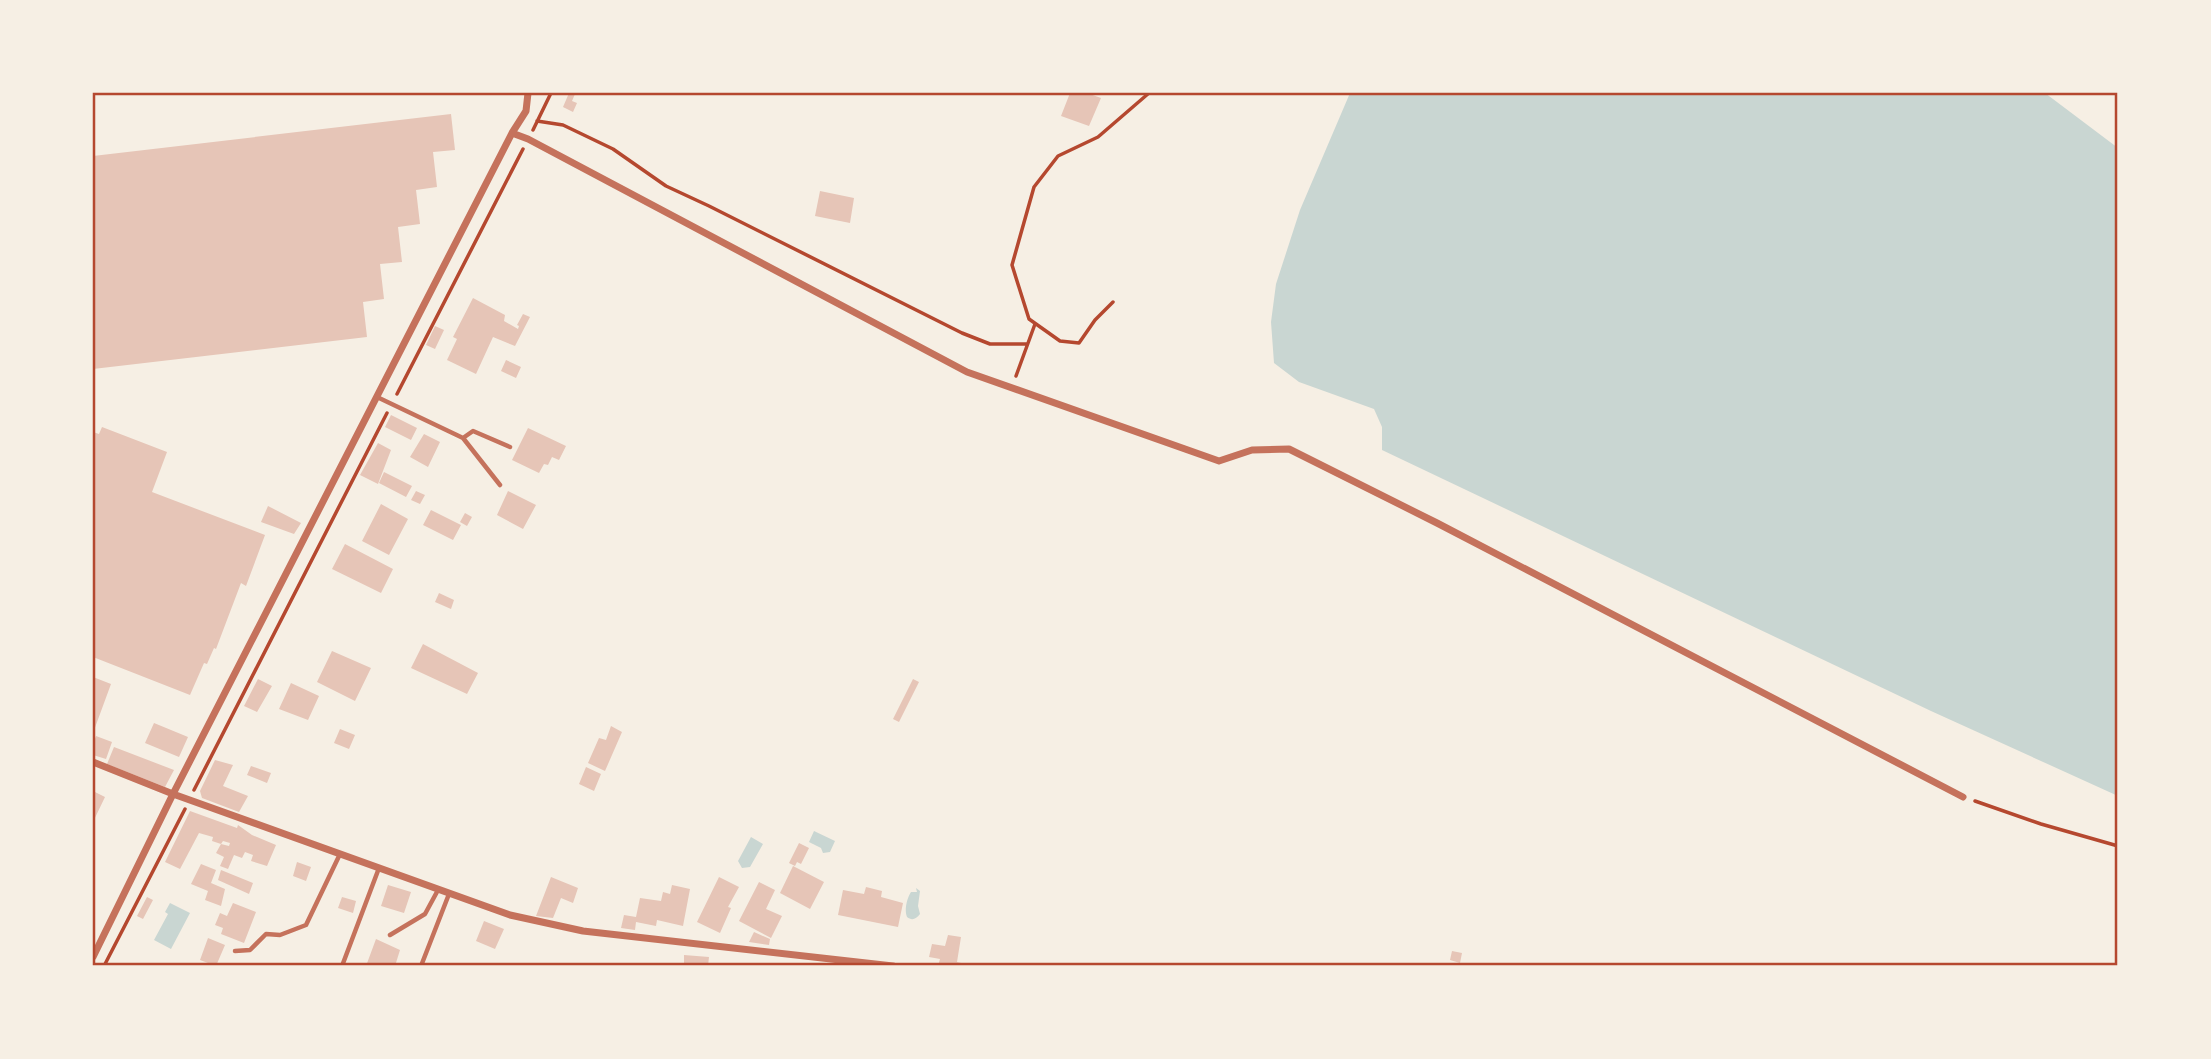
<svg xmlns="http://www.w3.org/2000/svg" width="2211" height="1059" font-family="Figtree,sans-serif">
	<rect width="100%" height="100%" fill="#f6efe4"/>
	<!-- water -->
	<path fill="#c9d6d2" d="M1350,93H2045L2118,148V796L1931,711L1382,450V427L1374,409L1299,382L1274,363L1271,322L1276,284L1300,210Z
		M814,831L835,841L830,852L823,853L821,848L809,842Z
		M751,837L763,844L750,867L742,868L738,861Z
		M916,888L920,891L918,906L920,914C916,919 912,921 907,917C904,910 907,898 911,892H917Z
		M170,903L190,913L171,949L154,940L168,914L165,912Z"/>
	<!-- building -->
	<path fill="#e6c5b7" d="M569,93L575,94L572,101L577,103L573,112L563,107Z
		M1070,93H1087L1101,98L1089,126L1061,116Z
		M451,114L455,150L433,152L437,187L416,190L420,224L398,227L402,262L380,264L384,299L363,302L367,337L93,369V156Z
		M820,191L854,198L850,223L815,216Z
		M473,298L505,315L504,321L518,329L519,326L517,325L523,314L530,317L515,346L493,337L476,374L447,360L457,339L453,337Z
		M435,326L444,330L435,349L426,345Z
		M506,360L521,367L516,378L501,371Z
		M391,415L417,428L411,440L385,427Z
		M102,427L167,452L152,492L265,535L246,586L241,583L216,649L214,648L207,664L204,663L190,695L93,657V432L99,434Z
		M528,428L566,446L559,460L552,457L548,465L544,464L539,473L512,460Z
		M424,434L440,442L428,467L410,457Z
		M378,443L391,450L378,484L360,475Z
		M384,472L412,486L406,497L379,483Z
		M416,491L425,495L420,504L411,500Z
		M508,491L536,505L523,529L497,515Z
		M381,504L408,519L389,555L362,541Z
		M268,506L301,523L294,534L261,522Z
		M431,510L461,525L453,540L423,525Z
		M465,513L472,517L467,526L460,522Z
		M345,544L393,569L381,593L332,569Z
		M439,593L454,600L451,609L435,602Z
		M423,644L478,673L467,694L411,668Z
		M332,651L371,668L355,701L317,682Z
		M93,677L111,684L93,733Z
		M258,679L272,686L257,712L244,706Z
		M913,679L919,682L899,722L893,719Z
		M291,683L319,696L308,720L279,709Z
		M154,723L188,737L179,757L145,743Z
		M611,726L622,732L605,771L588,763L599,738L606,740Z
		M340,729L355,735L349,749L334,743Z
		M96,736L112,742L106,759L93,755V744Z
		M114,747L174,770L165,787L107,764Z
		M215,760L233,765L223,786L248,796L239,812L202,798L200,791Z
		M251,766L271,773L267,783L247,775Z
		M586,767L601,774L594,791L579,784Z
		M93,791L105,797L93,822Z
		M190,811L237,828L238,825L252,835L276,845L267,866L251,861L253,855L245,852L242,858L234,855L228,869L220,866L224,857L216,853L221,844L229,846L230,843L223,841L221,844L212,841L213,837L199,833L180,869L165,862Z
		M799,843L809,848L801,864L797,862L795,866L789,863Z
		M297,862L311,867L306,881L293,876Z
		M201,864L216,870L211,883L225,889L221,906L205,900L208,891L191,884Z
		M793,866L824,882L810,909L780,893Z
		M221,870L253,883L249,894L218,880Z
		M551,877L578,888L573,903L561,898L553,918L536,916Z
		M719,877L739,887L728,907L731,908L720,933L697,922Z
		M759,882L775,890L766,909L782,916L771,938L739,921Z
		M388,885L411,892L404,913L381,906Z
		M672,885L690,889L683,926L657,920L656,926L636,922L635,930L621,928L624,915L636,917L640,898L661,901L663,892L670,894Z
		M866,887L882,891L881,897L903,903L898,927L838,915L843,890L864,894Z
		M147,897L153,900L143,919L137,916Z
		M342,897L356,901L353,913L338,908Z
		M233,903L256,912L244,943L221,934L223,928L215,925L220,913L227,916Z
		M484,921L504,929L495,949L476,941Z
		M754,932L770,939L769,945L749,942Z
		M948,935L961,937L957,962L974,966H938L940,959L929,957L932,944L945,946Z
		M208,938L225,945L216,966L200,960Z
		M376,939L400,950L395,966H366Z
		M1452,951L1462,953L1460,963L1450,960Z
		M684,955L709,957L708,966H684Z"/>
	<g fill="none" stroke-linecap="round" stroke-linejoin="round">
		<!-- path -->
		<path stroke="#b5482f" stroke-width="3.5" d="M537,121L563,125L613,149L666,186L709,206L962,333L990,344H1027
			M533,130L551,93
			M1113,302L1095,320L1079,343L1060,341L1029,319L1012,265L1034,187L1058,156L1098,137L1149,93
			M1016,376L1035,324
			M397,394L523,149
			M194,790L387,413
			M1975,801L2041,824L2118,846
			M104,966L185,809"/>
		<!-- service -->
		<path stroke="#c5725c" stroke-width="4.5" d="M377,397L463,438L500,485
			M463,438L473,431L510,447
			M390,935L425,914L438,890
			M235,951L250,950L266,934L280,935L306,925L340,854
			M342,966L379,868
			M421,966L449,894"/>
		<!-- minor -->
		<path stroke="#c5725c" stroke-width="7" d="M512,133L528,139L967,372L1219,461L1252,450L1289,449L1437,523L1963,797
			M93,762L173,794L510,915L583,931L893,966
			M93,957L173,794L512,133L526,111L528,93"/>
	</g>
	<!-- border -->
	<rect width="2211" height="1059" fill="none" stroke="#f6efe4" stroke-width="189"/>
	<rect x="94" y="94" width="2022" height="870" fill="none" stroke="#b5482f" stroke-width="2.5"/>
</svg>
